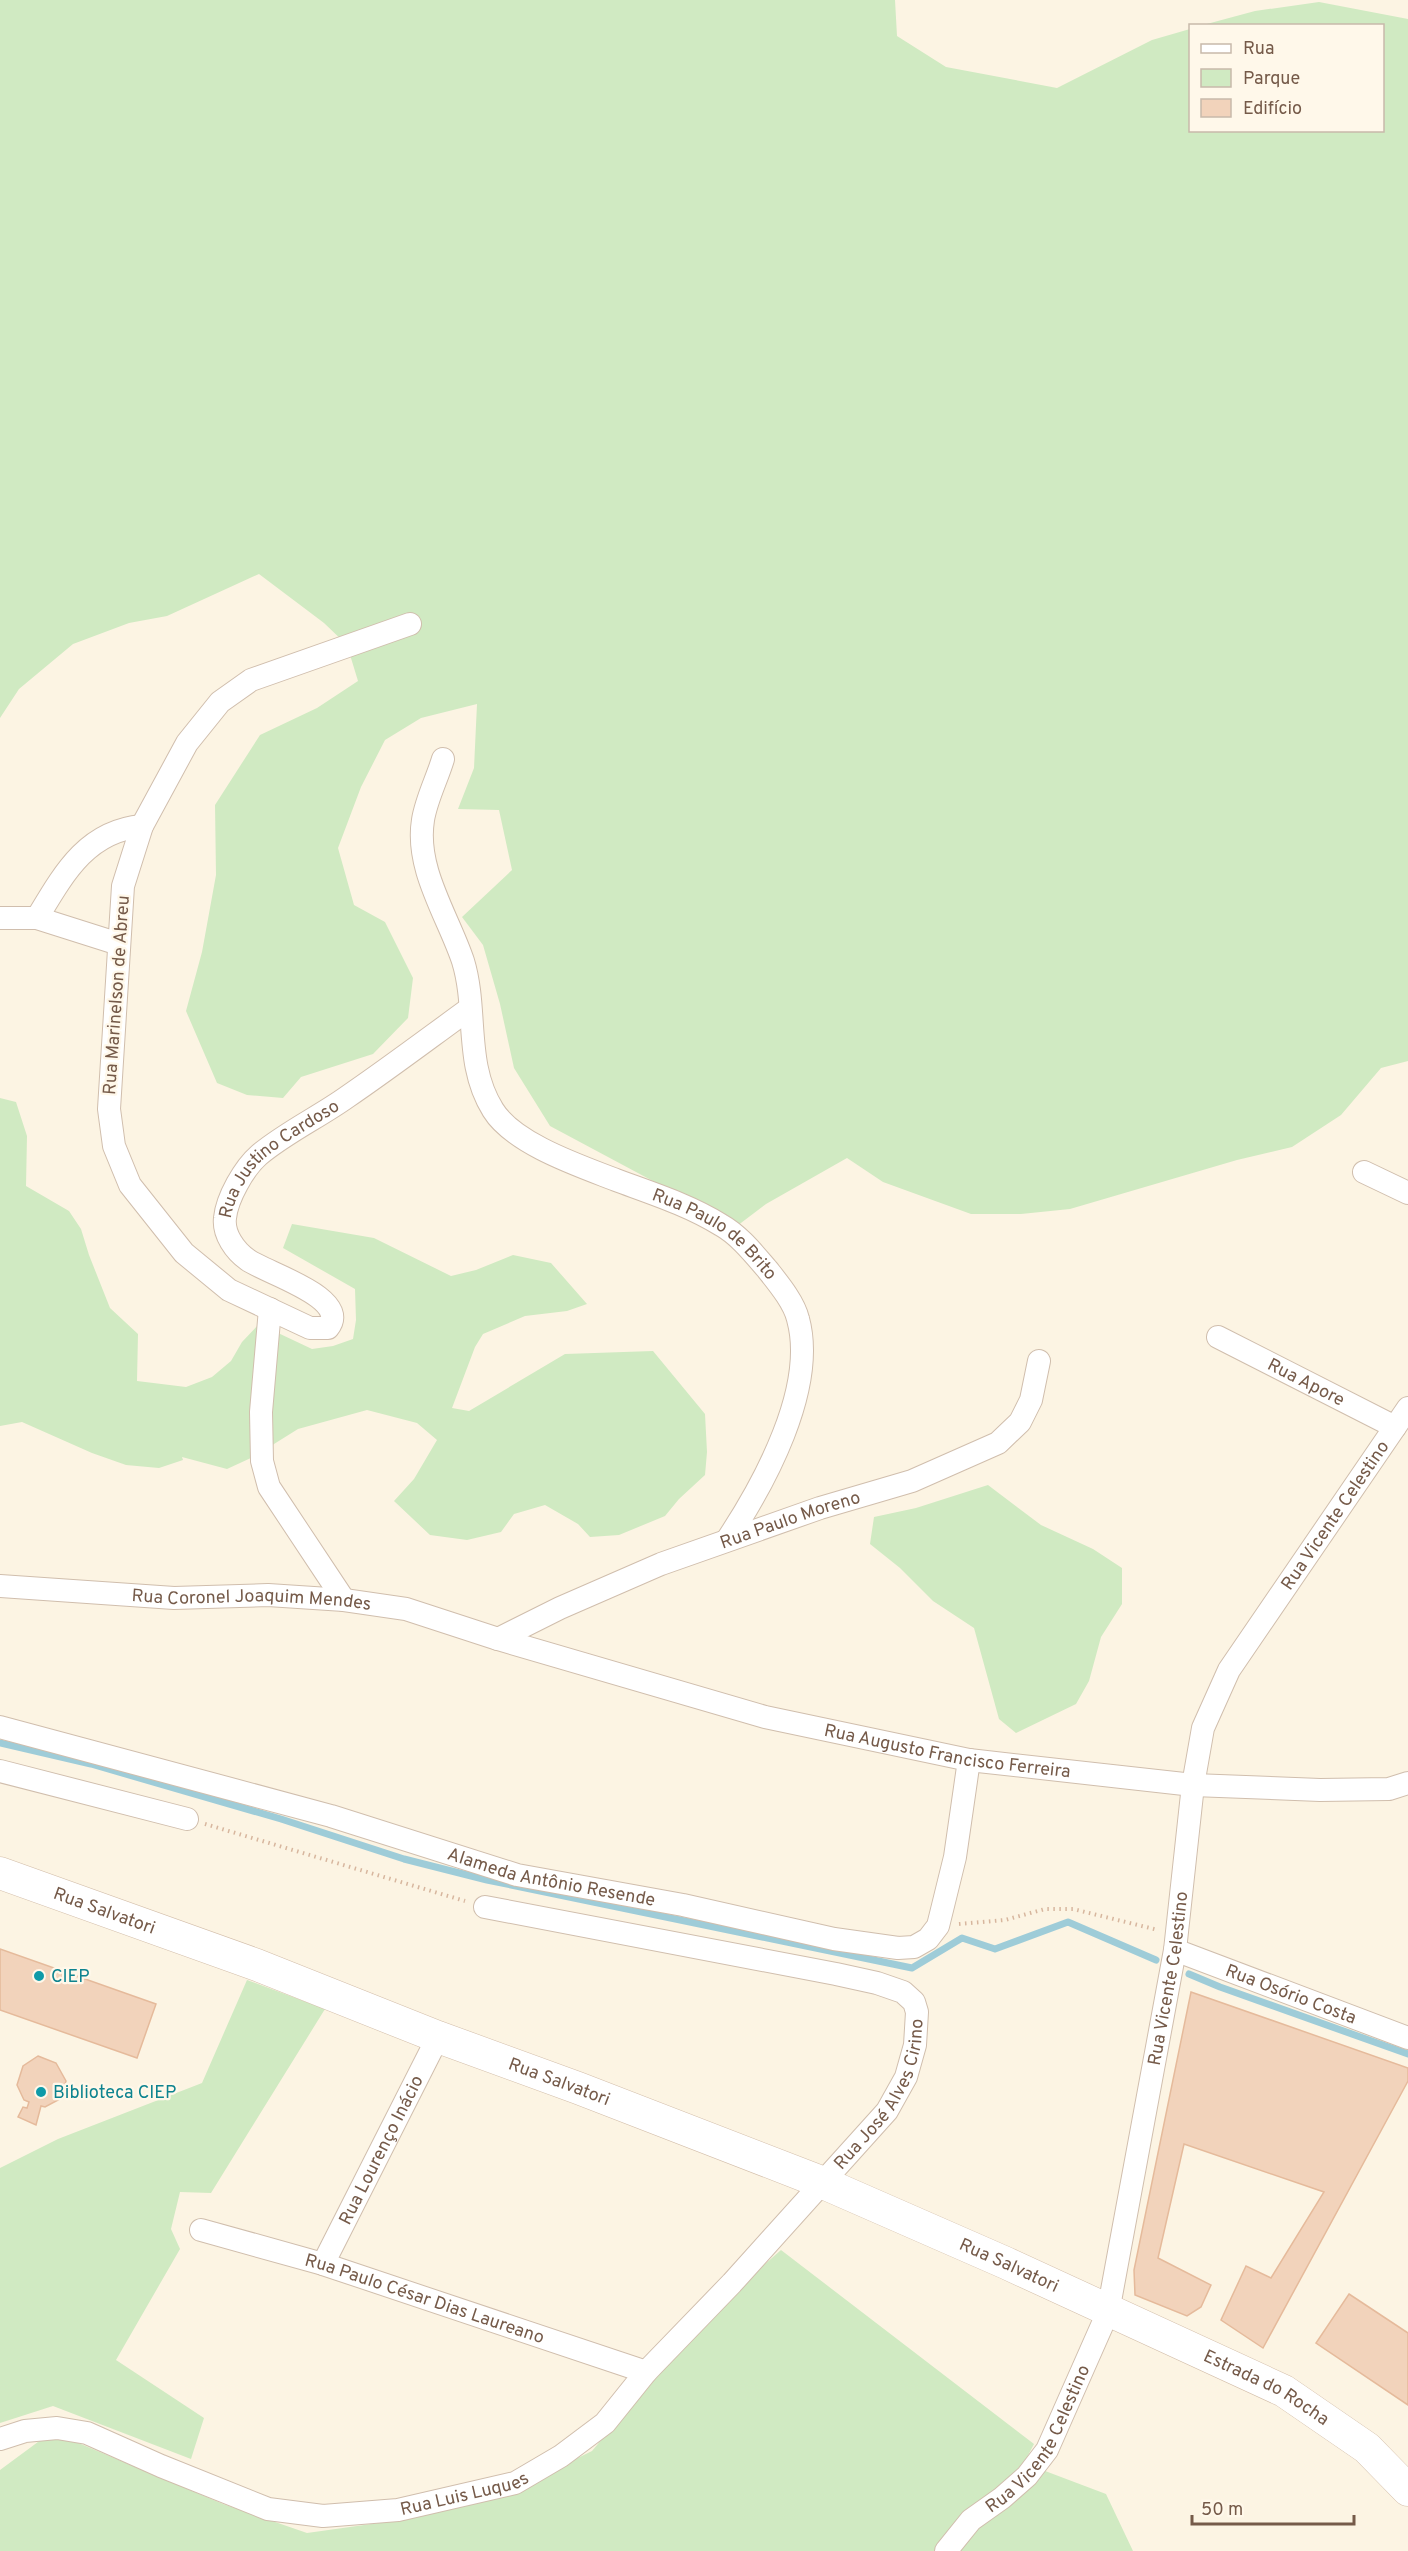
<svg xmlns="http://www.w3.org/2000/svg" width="1408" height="2551" font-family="Overpass,sans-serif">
	<rect width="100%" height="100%" fill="#fcf4e3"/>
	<!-- green -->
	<path fill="#d0eac2" d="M0,0H895L897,36L946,67L1057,88L1152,40L1190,29V130H1382V26L1203,25L1255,11L1319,2L1408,19V1061L1381,1068L1341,1115L1292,1147L1237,1160L1070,1209L1021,1214H971L883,1182L847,1158L766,1204L737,1226L550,1126L514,1068L500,1004L483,945L462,917L512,870L499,810L458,809L474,768L477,704L421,718L385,740L361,787L338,848L354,905L385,922L413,978L408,1018L373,1054L301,1077L283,1098L247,1095L217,1083L186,1011L202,952L216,875L215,805L260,735L317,708L358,681L347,645L324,623L259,574L167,616L129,623L73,644L19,689L0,718Z
		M0,1098L16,1102L27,1136L26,1186L69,1211L81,1229L89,1255L110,1308L138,1334L137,1381L186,1387L212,1377L231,1361L242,1342L259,1324L312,1349L333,1346L353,1339L356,1320L355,1289L283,1248L292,1224L374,1238L451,1276L476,1270L513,1255L551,1263L587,1304L567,1311L525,1316L483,1334L475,1347L452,1408L469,1411L565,1354L653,1351L705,1414L707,1452L705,1475L679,1499L665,1516L619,1535L590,1537L578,1524L545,1505L514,1514L501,1532L467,1540L430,1535L394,1501L414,1479L437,1440L417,1423L367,1410L298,1429L253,1457L227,1469L182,1457L183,1460L159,1468L126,1465L92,1453L22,1422L0,1426Z
		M988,1485L1041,1525L1093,1549L1122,1568V1604L1101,1637L1089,1681L1076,1704L1016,1733L999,1719L974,1628L933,1601L900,1568L870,1544L874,1517L916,1508Z
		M247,1980L325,2009L211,2193L180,2192L171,2229L180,2249L116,2360L204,2418L191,2459L53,2406L0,2423V2168L58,2139L202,2083Z
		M781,2250L1034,2444L1024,2463L1106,2494L1133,2551H0V2470L42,2439H69L223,2504L307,2533L407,2519L498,2497L592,2451L701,2321Z"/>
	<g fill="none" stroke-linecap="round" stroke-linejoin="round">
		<!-- stream -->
		<path stroke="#9eccd8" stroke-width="7" d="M0,1743L91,1764L281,1819L404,1859L487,1880L912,1968L962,1938L995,1949L1068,1922L1156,1960
			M1189,1974L1220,1987L1408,2054"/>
	</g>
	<!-- building -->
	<path fill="#f2d3bb" stroke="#e5ba9b" stroke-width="1.5" d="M0,1949L156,2004L137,2058L0,2010Z
		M1191,1992L1408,2068V2081L1263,2348L1221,2320L1246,2266L1271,2278L1324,2192L1184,2144L1158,2258L1211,2285L1201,2307L1187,2316L1135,2295L1134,2270Z
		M38,2056L56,2063L66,2081L60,2099L45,2107L41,2106L36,2125L18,2117L23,2107L27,2108L29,2102L24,2100L17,2085L23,2066Z
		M1349,2294L1408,2333V2405L1316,2343Z"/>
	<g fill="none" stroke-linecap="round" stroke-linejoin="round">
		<defs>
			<g id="street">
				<path id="s1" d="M410,624L251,680L220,702L187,743L142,826L123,886L109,1109L114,1146L130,1185L184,1253L229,1290L310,1328H328C352,1298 266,1273 248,1260C235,1251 223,1234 225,1218C227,1198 244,1168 259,1155C285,1133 319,1117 347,1097C388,1069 429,1038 469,1009"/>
				<path id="s2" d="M443,759C437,779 426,800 423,820C415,869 448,916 463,961C478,1010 464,1064 493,1110C514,1144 580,1166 616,1180C651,1193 689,1205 721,1225C739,1235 754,1254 767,1269C778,1283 794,1302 798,1319C817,1388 764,1484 727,1540"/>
				<path d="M0,918H37C64,873 87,831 142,826"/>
				<path d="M37,918L119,944"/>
				<path d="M1364,1172L1408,1193"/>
				<path d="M270,1309L261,1412L262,1461L269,1487L344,1600"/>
				<path id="s3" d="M1218,1337L1395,1427"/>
				<path id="s4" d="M0,1586L174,1598L268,1595L344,1600L406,1609L498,1639L765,1717L969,1760L1193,1785L1320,1790L1389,1789L1408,1783"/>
				<path id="s5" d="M498,1639L560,1608L661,1564L820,1508L912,1481L998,1443L1020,1422L1031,1400L1039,1361"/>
				<path id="s6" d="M0,1727L331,1816L517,1875L683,1905L834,1939L898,1948L914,1947L928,1939L938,1926L955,1857L969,1760"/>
				<path d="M0,1771L187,1819"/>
				<path id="s7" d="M1175,1950L1408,2038"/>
				<path id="s8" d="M201,2230L323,2264L646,2372"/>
				<path id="s9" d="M323,2264L438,2037"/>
				<path id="s10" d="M0,2439L25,2431L57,2428L87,2433L161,2466L268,2509L323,2516L398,2510L515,2483L561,2456L605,2423L646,2372L732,2283L887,2111L906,2077L915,2045L917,2012L914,2002L903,1992L877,1983L836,1974L485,1907"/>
				<path id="s11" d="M946,2551L971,2520L1002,2498L1027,2476L1047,2450L1108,2312L1175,1950L1193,1785L1203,1728L1229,1670L1408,1408"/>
			</g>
			<g id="secondary">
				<path id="s12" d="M0,1873L257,1965L438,2037L578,2088L821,2182L1006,2263L1284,2391L1367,2448L1408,2490"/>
			</g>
		</defs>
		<!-- street casing -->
		<use href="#street" stroke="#d0bead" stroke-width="24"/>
		<!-- secondary casing -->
		<use href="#secondary" stroke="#d3beaa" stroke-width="33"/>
		<!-- path -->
		<path stroke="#d7b69e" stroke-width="4" stroke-dasharray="1.5 4.5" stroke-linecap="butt" d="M205,1824L465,1901
			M959,1924L1005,1920L1045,1909H1073L1158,1930"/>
		<!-- street -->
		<use href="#street" stroke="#fff" stroke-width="22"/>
		<!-- secondary -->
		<use href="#secondary" stroke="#fff" stroke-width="32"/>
	</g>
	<!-- markers -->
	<g fill="#0f9aa8" stroke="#fff8ea" stroke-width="2">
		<circle cx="39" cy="1976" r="6"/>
		<circle cx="41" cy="2092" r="6"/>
	</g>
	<g text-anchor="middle" stroke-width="4.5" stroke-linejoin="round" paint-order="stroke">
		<!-- street labels -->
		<g font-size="18" fill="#755a49" stroke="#fff8ea">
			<text transform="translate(116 995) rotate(-86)" y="6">Rua Marinelson de Abreu</text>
			<text dy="6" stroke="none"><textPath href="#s1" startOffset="1222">Rua Justino Cardoso</textPath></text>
			<text dy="6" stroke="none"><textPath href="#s2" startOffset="624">Rua Paulo de Brito</textPath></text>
			<text dy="6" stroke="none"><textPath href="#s3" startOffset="99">Rua Apore</textPath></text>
			<text dy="6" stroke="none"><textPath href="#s11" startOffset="1138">Rua Vicente Celestino</textPath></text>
			<text dy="6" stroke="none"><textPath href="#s5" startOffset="316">Rua Paulo Moreno</textPath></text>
			<text dy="6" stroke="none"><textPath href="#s4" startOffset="252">Rua Coronel Joaquim Mendes</textPath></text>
			<text dy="6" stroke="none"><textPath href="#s4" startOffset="968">Rua Augusto Francisco Ferreira</textPath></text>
			<text dy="6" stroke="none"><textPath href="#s6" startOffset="572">Alameda Antônio Resende</textPath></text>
			<text dy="6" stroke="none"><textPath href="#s12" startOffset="111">Rua Salvatori</textPath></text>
			<text dy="6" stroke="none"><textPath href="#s11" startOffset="634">Rua Vicente Celestino</textPath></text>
			<text dy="6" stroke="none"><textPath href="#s7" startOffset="124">Rua Osório Costa</textPath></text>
			<text dy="6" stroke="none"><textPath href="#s12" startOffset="597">Rua Salvatori</textPath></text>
			<text dy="6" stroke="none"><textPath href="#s10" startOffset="1077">Rua José Alves Cirino</textPath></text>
			<text dy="6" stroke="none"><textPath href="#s9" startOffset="128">Rua Lourenço Inácio</textPath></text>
			<text dy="6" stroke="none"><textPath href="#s12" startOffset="1083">Rua Salvatori</textPath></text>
			<text dy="6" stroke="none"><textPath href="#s8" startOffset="234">Rua Paulo César Dias Laureano</textPath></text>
			<text dy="6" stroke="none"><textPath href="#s12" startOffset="1368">Estrada do Rocha</textPath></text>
			<text dy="6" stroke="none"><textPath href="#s11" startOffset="148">Rua Vicente Celestino</textPath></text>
			<text dy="6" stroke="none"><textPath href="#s10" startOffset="484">Rua Luis Luques</textPath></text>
		</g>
		<!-- culture labels -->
		<g font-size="18" fill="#0d838f" stroke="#fff8ea" text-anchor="start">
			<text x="51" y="1982">CIEP</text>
			<text x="53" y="2098">Biblioteca CIEP</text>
		</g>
	</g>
	<!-- legend -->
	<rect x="1189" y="24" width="195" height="108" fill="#fff8ea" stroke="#c8b9aa" stroke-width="1.5"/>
	<rect x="1201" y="44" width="30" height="9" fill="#ffffff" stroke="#c8b9aa" stroke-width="1.5"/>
	<text x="1243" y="54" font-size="18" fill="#755a49">Rua</text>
	<rect x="1201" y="69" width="30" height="18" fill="#d0eac2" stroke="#c8b9aa" stroke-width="1.5"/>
	<text x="1243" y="84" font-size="18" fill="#755a49">Parque</text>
	<rect x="1201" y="99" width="30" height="18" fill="#f2d3bb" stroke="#c8b9aa" stroke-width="1.5"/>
	<text x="1243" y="114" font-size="18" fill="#755a49">Edifício</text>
	<!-- scale -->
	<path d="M1192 2515v9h162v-9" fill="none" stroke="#755a49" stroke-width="3"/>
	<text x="1201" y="2515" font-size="18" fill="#755a49" stroke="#fff8ea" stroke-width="4.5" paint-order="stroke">50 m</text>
</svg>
